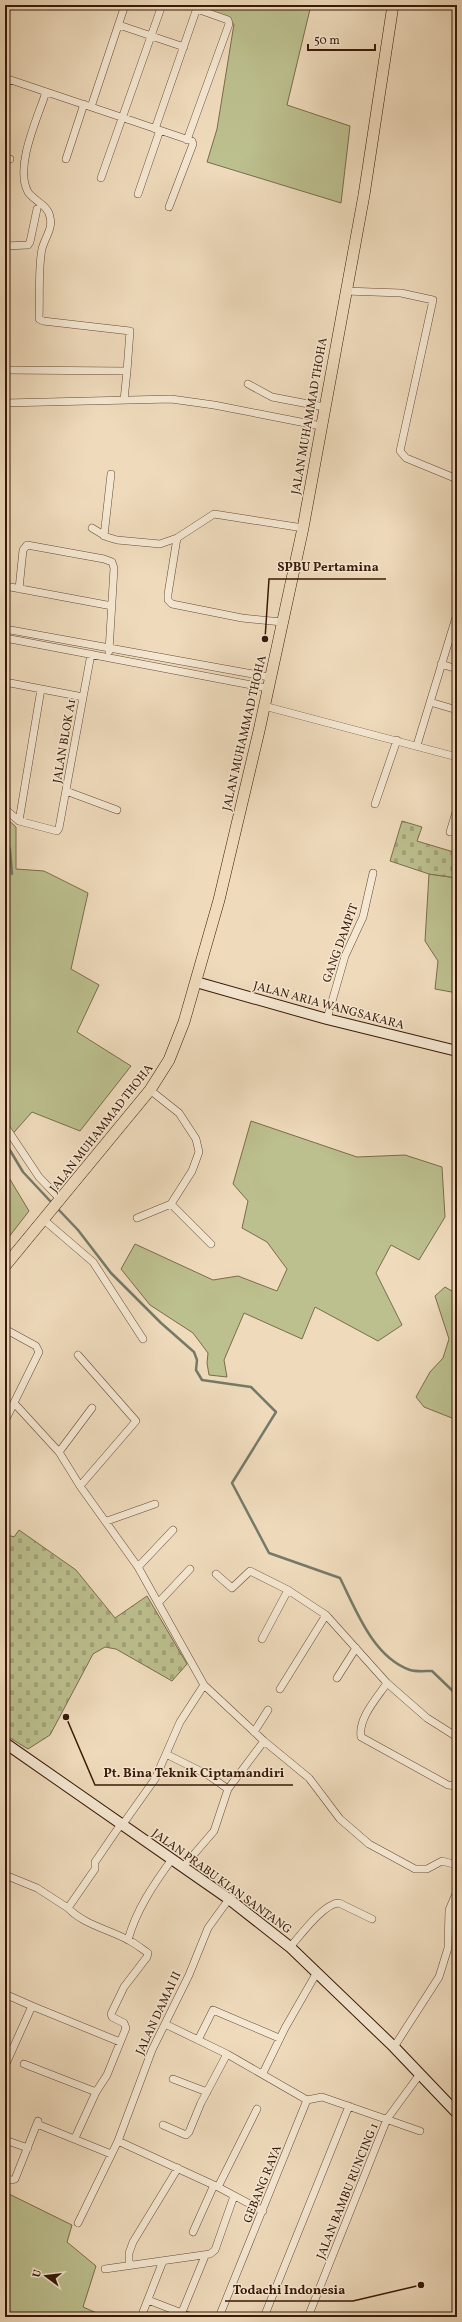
<svg xmlns="http://www.w3.org/2000/svg" width="462" height="2322" font-family="Vollkorn,serif">
	<defs>
		<pattern id="cemetery-stones" width="16" height="16" patternUnits="userSpaceOnUse"><rect width="16" height="16" fill="#bcbf8e"/><path d="M2 7V4a2 2 0 0 1 4 0v3zM10 15v-3a2 2 0 0 1 4 0v3z" fill="#a2a379"/></pattern>
	</defs>
	<rect width="100%" height="100%" fill="#efdbbc"/>
	<filter id="stains"><feTurbulence type="fractalNoise" baseFrequency=".005" numOctaves="4"/><feColorMatrix values="0 0 0 0 .2 0 0 0 0 .09 0 0 0 0 .02 0 0 0 .5 -.17"/></filter>
	<radialGradient id="worn" r=".72"><stop offset=".6" stop-color="#630" stop-opacity="0"/><stop offset="1" stop-color="#630" stop-opacity=".3"/></radialGradient>
	<!-- grass -->
	<path fill="#bcbf8e" stroke="#7a6c4a" d="M214,5H311L287,105L350,126L341,203L207,162L217,129L234,24L210,15Z
		M5,817L16,827V869L44,871L88,893L71,969L99,985L77,1032L131,1066L80,1131L32,1112L8,1139L5,1135Z
		M429,874L457,878V993L435,989L438,961L425,941Z
		M251,1121L357,1157L405,1155L442,1167L445,1217L419,1260L391,1245L376,1273L402,1325L378,1341L315,1307L302,1339L244,1313L224,1360L227,1377L209,1375L207,1363L208,1353L193,1333L150,1305L121,1269L135,1244L213,1280L238,1276L277,1291L287,1269L267,1242L242,1228L248,1201L233,1184Z
		M5,1171L29,1211L5,1242Z
		M445,1287L457,1294V1420L424,1407L416,1397L430,1372L443,1358L449,1339L435,1296Z
		M5,2192L72,2225L67,2242L96,2266L83,2307L106,2317H5Z"/>
	<!-- cemetery -->
	<path fill="url(#cemetery-stones)" stroke="#7a6c4a" d="M402,821L422,827L417,841L457,853V878L429,874L390,861Z
		M19,1530L76,1570L115,1618L147,1596L187,1664L172,1681L116,1649L105,1647L93,1654L50,1735L28,1749L5,1735V1534L14,1537Z"/>
	<g fill="none" stroke-linecap="round" stroke-linejoin="round">
		<!-- stream -->
		<path stroke="#747a69" stroke-width="2.5" d="M5,835L10,850L12,874
			M5,1142L23,1172L52,1203
			M57,1208L78,1230L111,1273L161,1323L194,1352L197,1360L196,1370L202,1380L251,1387L276,1412L232,1483L269,1553L340,1578C356,1610 373,1657 410,1670C416,1672 425,1671 432,1671L457,1695"/>
		<defs>
			<path id="street" d="M119,25L184,47
				M5,78L192,141L193,144L169,207
				M5,87L8,79
				M46,92C38,117 14,167 28,192C34,201 48,205 50,217C53,229 45,237 42,249C38,267 40,299 39,319L43,321L130,331L127,371
				M91,107L125,5
				M155,129L198,5
				M187,140L229,24L228,20L197,9
				M5,159H10
				M66,159L84,104
				M101,178L162,5
				M138,194L160,130
				M5,246L28,245L30,242L37,209
				M345,291L401,293L433,300L400,451L406,458L457,479
				M5,370L127,371L124,400
				M248,384L272,397L324,407
				M5,403L171,399L214,405L321,426
				M92,528L107,537L117,540L160,544L177,538L214,514L303,528
				M104,536L111,474
				M177,538L168,594V600L172,604L242,618L282,622
				M5,586L112,606
				M19,589L23,550L27,545L104,559L112,562L114,568L109,651
				M5,629L269,677
				M5,638L267,688
				M441,664L457,669
				M5,682L83,697
				M430,702L457,710
				M264,706L457,757
				M417,745L457,614
				M66,791L117,810
				M375,804L397,740
				M5,809L19,821L57,831L59,828L91,654
				M19,821L41,689
				M450,832L457,809
				M327,1019L345,956L363,917L373,873
				M5,1126L39,1177L61,1200
				M171,1204L211,1244
				M137,1218L171,1204L192,1171L199,1152L196,1139L179,1113L150,1090
				M44,1220L93,1262L143,1339
				M5,1329L36,1346L39,1352L5,1421
				M78,1355L136,1421L80,1486
				M15,1404L59,1452L80,1486L138,1567L204,1685L264,1741L309,1778L340,1819L369,1844L415,1869H427L442,1861L457,1865
				M59,1452L92,1408
				M107,1521L155,1504
				M138,1567L173,1530
				M216,1574L232,1588L250,1571L288,1590L326,1615L387,1683L427,1718L457,1737
				M159,1602L190,1569
				M262,1639L288,1590
				M337,1678L356,1648
				M387,1683C377,1698 358,1718 361,1737L448,1785L457,1786
				M280,1689L326,1615
				M254,1732L268,1710
				M166,1754L208,1775L228,1789
				M123,1824L155,1779L180,1722L204,1685
				M183,1867L214,1831L228,1789L264,1741
				M5,1875L37,1888L68,1908L95,1869V1862L121,1824
				M68,1908C84,1925 111,1930 130,1941C136,1944 142,1949 148,1953L147,1957L124,1987L111,2014L112,2017L124,2023L126,2028L107,2075L96,2092L75,2138
				M128,1940C136,1910 154,1884 172,1859
				M290,1947C300,1936 324,1903 339,1903L372,1919
				M7,1995L32,2006
				M165,2024L227,2054L307,2100
				M198,2040L213,2010L279,2038
				M394,2047L439,1977L448,1948L449,1910L457,1891
				M24,2064L96,2092
				M5,2066L32,2006L120,2042
				M263,2073L285,2028L316,1974
				M173,2079L207,2092
				M257,2109L218,2187L263,2211
				M37,2124L111,2154
				M163,2125L186,2135L189,2132L201,2103L227,2054
				M5,2140L28,2148
				M118,2141L218,2187
				M5,2179L12,2180L15,2179L38,2121
				M78,2223L118,2141L152,2050L189,1975L208,1928L229,1899
				M193,2232L214,2185
				M129,2265V2253L133,2242L178,2168
				M105,2269L210,2254L215,2250L234,2196
				M148,2300L192,2317
				M141,2317L163,2261
				M180,2317L205,2256
				M219,2317L307,2100L322,2097L420,2131
				M264,2317L349,2106
				M308,2317L387,2119L420,2074"/>
			<path id="secondary" d="M196,982L327,1019L457,1051
				M5,1743L229,1899L290,1947L394,2047L457,2113"/>
			<path id="primary" d="M5,1266L150,1090L169,1060L184,1022L219,900L259,731L303,528L364,195L393,5"/>
		</defs>
		<!-- street casing -->
		<use href="#street" stroke="#664934" stroke-width="8"/>
		<!-- secondary casing -->
		<use href="#secondary" stroke="#391807" stroke-width="12"/>
		<!-- primary casing -->
		<use href="#primary" stroke="#391807" stroke-width="12"/>
		<!-- street -->
		<use href="#street" stroke="#f5e8d3" stroke-width="7"/>
		<!-- secondary -->
		<use href="#secondary" stroke="#f5e8d3" stroke-width="10"/>
		<!-- primary -->
		<use href="#primary" stroke="#efdbbc" stroke-width="11"/>
	</g>
	<g text-anchor="middle" stroke-width="3" stroke-linejoin="round" paint-order="stroke">
		<!-- street labels -->
		<g font-size="12" fill="#391807" stroke="#f5e8d3">
			<text transform="translate(309 416) rotate(-80)" y="4">JALAN MUHAMMAD THOHA</text>
			<text transform="translate(244 733) rotate(-77)" y="4">JALAN MUHAMMAD THOHA</text>
			<text transform="translate(64 741) rotate(-80)" y="4">JALAN BLOK A1</text>
			<text transform="translate(340 943) rotate(-70)" y="4">GANG DAMPIT</text>
			<text transform="translate(329 1005) rotate(15)" y="4">JALAN ARIA WANGSAKARA</text>
			<text transform="translate(101 1128) rotate(-52)" y="4">JALAN MUHAMMAD THOHA</text>
			<text transform="translate(222 1881) rotate(36)" y="4">JALAN PRABU KIAN SANTANG</text>
			<text transform="translate(158 2013) rotate(-65)" y="4">JALAN DAMAI II</text>
			<text transform="translate(262 2184) rotate(-68)" y="4">GEBANG RAYA</text>
			<text transform="translate(347 2191) rotate(-68)" y="4">JALAN BAMBU RUNCING 1</text>
		</g>
	</g>
	<!-- callouts -->
	<path fill="none" stroke="#391807" stroke-width="1.5" d="M265 639L269 579H386M66 1717L95 1785H293M421 2285L353 2301H225"/>
	<g fill="#391807" stroke="#f5e8d3" stroke-width="1.5">
		<circle cx="265" cy="639" r="4"/>
		<circle cx="66" cy="1717" r="4"/>
		<circle cx="421" cy="2285" r="4"/>
	</g>
	<g font-size="13" text-anchor="middle" font-weight="bold" fill="#391807" stroke="#f5e8d3" stroke-width="3" stroke-linejoin="round" paint-order="stroke">
		<text x="328" y="571">SPBU Pertamina</text>
		<text x="194" y="1777">Pt. Bina Teknik Ciptamandiri</text>
		<text x="289" y="2294">Todachi Indonesia</text>
	</g>
	<!-- margin -->
	<rect width="462" height="2322" fill="none" stroke="#efdbbc" stroke-width="20"/>
	<rect x="6" y="6" width="450" height="2310" fill="none" stroke="#391807" stroke-width="2"/>
	<rect x="10" y="10" width="442" height="2302" fill="none" stroke="#391807"/>
	<!-- north arrow -->
	<g transform="translate(46 2276) rotate(285)" stroke="#f5e8d3" stroke-width="3" paint-order="stroke">
	<path d="M0-3L7 15L0 10L-7 15Z" fill="#391807"/>
	<text y="-6" font-size="11" font-weight="bold" text-anchor="middle" fill="#391807">U</text>
	</g>
	<!-- scale -->
	<path d="M308 44v6h67v-6" fill="none" stroke="#391807" stroke-width="2"/>
	<text x="314" y="44" font-size="12" fill="#391807" stroke="#f5e8d3" stroke-width="3" paint-order="stroke">50 m</text>
	<rect width="100%" height="100%" filter="url(#stains)"/>
	<rect width="100%" height="100%" fill="url(#worn)"/>
</svg>
